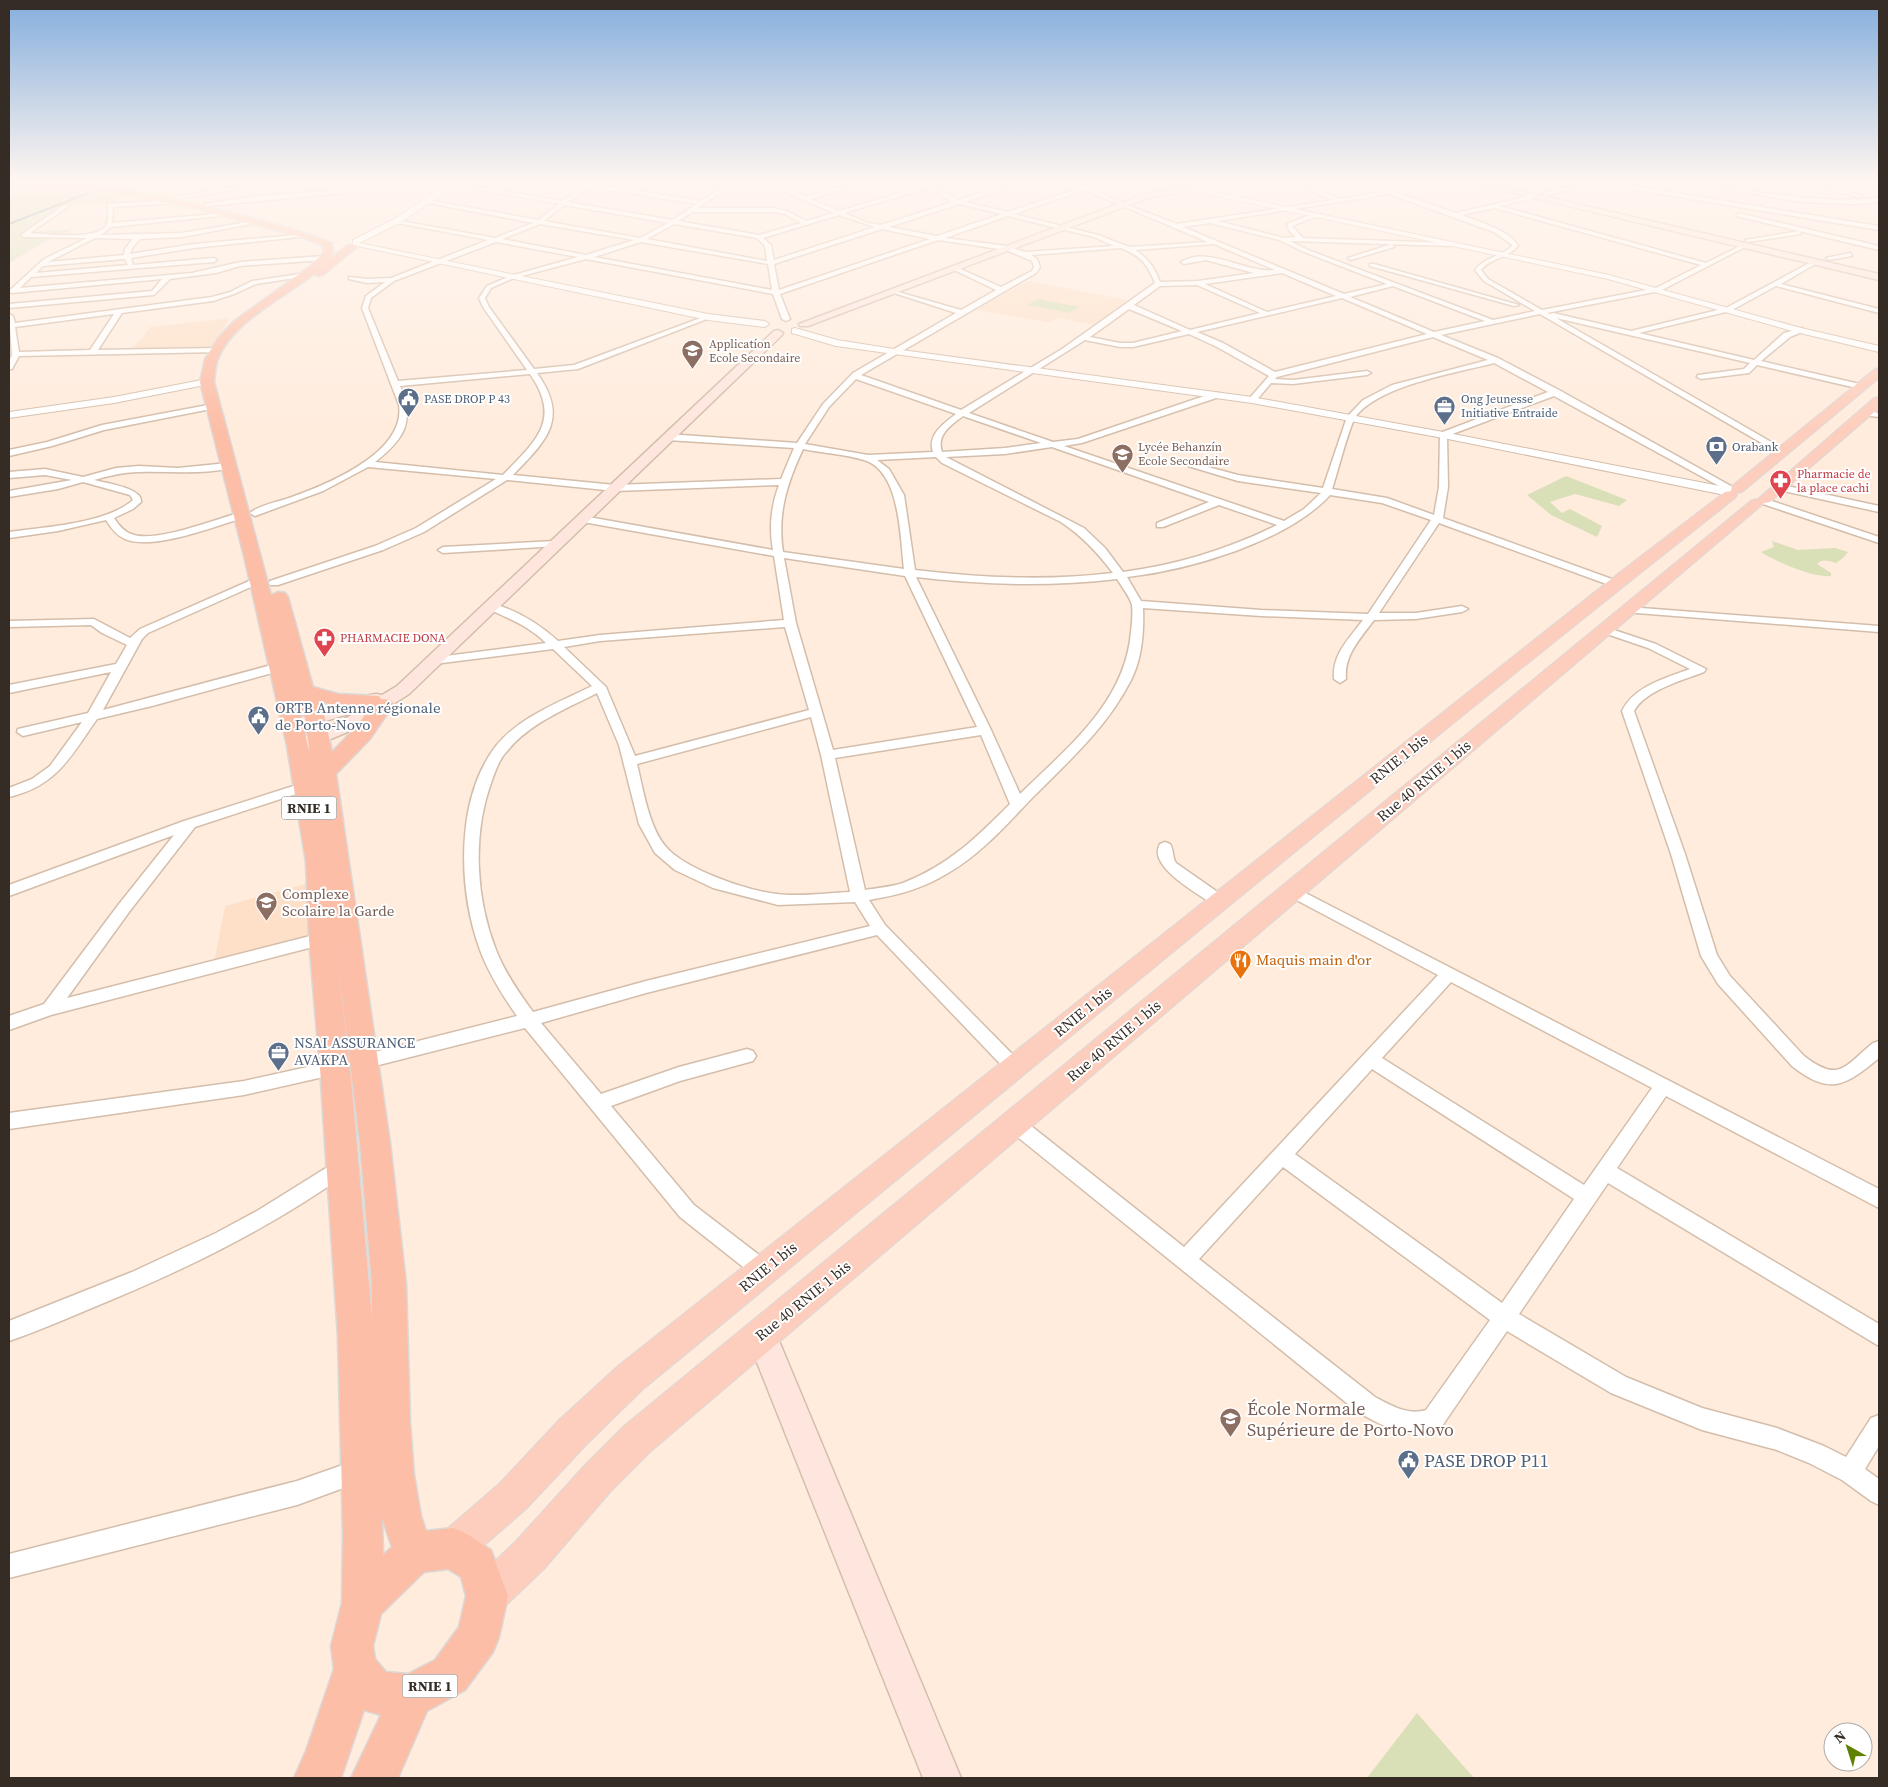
<svg xmlns="http://www.w3.org/2000/svg" width="1888" height="1787" font-family="'Source Serif 4',serif">
	<rect width="100%" height="100%" fill="#ffecdd"/>
	<!-- built -->
	<path fill="#fde0c7" d="M1028,281L1118,298L1129,301L1093,325L1058,318L1048,322L976,310Z
		M230,318L212,347L128,350L141,340L150,327Z
		M309,883L311,939L214,963L225,906Z"/>
	<!-- green -->
	<path fill="#d9dfb7" d="M38,184L138,192L116,197L123,199L110,204L59,206L19,235L34,237L40,231L74,229L50,239L9,263V198L31,192L22,190Z
		M1038,299L1080,307L1069,313L1027,305Z
		M1566,476L1627,500L1619,506L1575,494L1550,502L1562,513L1570,509L1602,526L1597,537L1551,515L1527,495Z
		M1772,541L1798,550L1835,548L1848,552L1843,558L1836,563C1829,561 1822,558 1817,564L1831,573V576C1814,578 1776,562 1761,552L1774,547Z
		M1417,1713L1474,1778H1367Z"/>
	<g fill="none" stroke-linecap="round" stroke-linejoin="round">
		<!-- stream -->
		<path stroke="#75809a" stroke-width="2" d="M9,224L96,190"/>
		<defs>
			<path id="minor" d="M276,180H291L177,199L174,197Z
				M555,180L589,184L594,180H600L595,184L701,201L723,187L685,180L727,184L733,180H739L698,208H774L789,212L806,221L834,213L757,180H765L805,197L862,180H871L810,199L839,211L924,186L916,180H922L929,184L942,180H951L933,187L959,200L1020,180H1029L965,202L1008,212L1080,188L1065,180H1072L1124,204L1177,224L1333,200L1284,180H1292L1340,199L1383,192L1350,180H1358L1456,213L1533,195L1535,198L1500,206L1706,263L1742,245L1747,246L1660,291L1547,313L1550,314L1553,313L1631,331L1726,308L1815,260L1818,262L1817,263L1781,284L1879,309V313L1776,286L1730,311L1639,333L1754,360L1784,333L1802,328V332L1790,337L1761,361L1864,385L1865,387L1861,389L1757,365L1749,373L1701,379L1697,377L1698,375L1744,369L1750,363L1556,318L1785,450V454L1782,455L1540,314L1441,335L1498,358L1559,390L1738,490L1733,493L1730,492L1554,396L1447,436L1448,487L1443,518L1620,582L1621,584L1620,586H1612L1439,523L1379,613H1416L1462,606L1468,609L1462,612L1416,619L1374,620C1360,639 1344,655 1346,679L1340,683L1334,679C1332,654 1349,639 1363,620L1261,616L1143,608C1144,632 1142,660 1130,682C1107,727 1068,762 1032,798C1006,825 981,854 948,873C922,889 898,895 869,900L885,925L1020,1062L1023,1067L1020,1072L1014,1074L1008,1072L877,935L646,993L541,1023L601,1094L679,1067L747,1049L753,1051L756,1056L753,1061L680,1081L611,1106L694,1205L771,1264L774,1271L771,1278L764,1281L757,1278L680,1217L525,1028L363,1069L357,1067L354,1062L357,1057L363,1055L517,1016C503,996 489,974 480,950C458,890 455,799 496,746C519,717 560,702 592,686L553,649L434,664L428,660L430,658L546,643C529,626 508,618 486,608L484,606L490,603C515,609 539,624 558,641L600,635L784,620L774,556L583,522L578,519L583,516L773,550C769,528 771,506 779,485L615,491L507,480L424,532L383,550L278,585H270L269,583L270,581L375,546L416,528L496,479L368,467L323,491L255,516L250,513C259,505 278,502 289,498C326,485 406,453 399,405L362,308L366,296L385,282L367,283L349,279V277L367,279L391,278L488,240L397,223L395,220L495,238L533,223L423,202L426,200L539,220L559,204L451,184L454,182L562,201L585,186ZM591,187L697,204L672,220L568,202ZM928,188L953,202L881,225L868,223L844,213ZM1085,190L1208,242L1129,247L1098,235L1014,214ZM1389,194L1494,232L1511,244L1512,246C1501,257 1484,257 1475,270L1484,281L1535,311L1493,320L1308,250L1290,241L1450,246L1452,243L1303,238L1292,226L1317,216L1315,213L1287,224L1290,232L1296,237L1284,238L1218,221ZM959,204L1002,214L937,236L889,227ZM564,205L668,223L640,238L544,221ZM1494,208L1701,265L1656,288L1542,310L1488,279L1481,270C1491,258 1508,258 1518,246C1512,231 1476,221 1462,215ZM693,212H774L785,214L801,223L759,235L678,221ZM839,215L875,227L774,260L771,245L763,238ZM1008,216L1094,237L1114,246L1025,252L1007,246L945,238ZM1210,223L1279,240L1304,252L1387,284L1344,294L1183,227ZM540,224L634,240L586,255L502,239ZM674,224L757,238L765,246L767,261L647,239ZM882,229L930,239L779,290L774,264ZM938,240L1006,250L1032,261L1034,267L1032,271L1001,287L956,267H952V269L996,290L961,310L891,290V292L956,313L853,373L823,404L797,443L667,434L663,437L667,440L794,448L781,479L615,485L513,475C546,441 570,419 537,373L578,369L712,317L706,316L574,365L534,369L489,307L485,298L491,288L514,278L586,259L773,294L782,319L786,321L790,319L780,294ZM496,242L578,257L510,276L487,286L479,298L483,307L527,370L398,381L368,308L371,298L394,281ZM641,242L768,264L772,290L594,257ZM1214,244L1275,270C1245,274 1210,245 1181,262L1184,264L1206,260L1254,273L1198,281L1160,282C1154,267 1149,259 1135,250ZM1121,248C1142,257 1147,264 1155,283L1062,349L961,410L861,375L1036,273L1040,267L1037,259L1031,255ZM1282,273L1336,296L1267,312L1205,284ZM1197,285L1260,313L1190,330L1134,305L1160,286ZM1393,286L1485,321L1434,332L1350,297ZM1342,298L1427,334L1275,372L1223,343L1197,332ZM1129,309L1182,331L1133,343H1120L1090,337ZM1189,334L1217,347L1269,376L1248,400L1252,402H1255L1271,383L1293,384L1367,375L1371,373L1367,371L1293,380L1275,379L1277,377L1433,337L1488,360L1392,385L1363,400L1347,417L1323,488L1238,475L1193,463L1188,466L1238,481L1321,493L1304,509L1284,521L1064,446L1082,443L1219,397V393H1213L1078,439L1053,442L969,413L1085,340L1120,347H1133ZM1494,363L1548,392L1440,433L1439,487L1434,515L1387,498L1332,489C1337,475 1349,426 1356,416C1381,385 1455,373 1494,363ZM530,374C562,420 536,441 503,475L375,462C403,440 416,422 400,386ZM856,379L956,414C944,423 927,435 933,452L868,455L805,444L829,407ZM963,416L1041,443L1005,448L942,452C936,435 951,425 963,416ZM1052,447L1209,502L1157,523V527H1163L1219,505L1277,525C1229,549 1176,565 1123,572L1105,548L1084,528L946,457L1005,454ZM803,449C823,453 844,454 864,460C901,471 900,538 904,569L783,552C777,514 787,483 803,449ZM936,457L942,463L1061,522C1082,536 1098,553 1113,573C1047,581 981,578 915,570L904,495L889,469L877,460ZM1330,495L1382,503L1431,520L1368,614L1261,610L1141,601L1127,577C1189,570 1287,542 1330,495ZM784,558L905,576L977,727L833,750L796,623ZM916,577C983,585 1050,587 1117,579C1122,587 1130,597 1132,605C1133,614 1132,623 1131,632C1125,703 1067,748 1020,794L991,730ZM785,627L809,710L635,756L606,687L564,647L600,641ZM597,693L619,745L639,824L655,853L675,870L713,888L778,905L855,902L870,926L646,981L533,1012C519,993 505,973 496,950C476,899 472,836 491,783C495,772 499,759 508,750C530,723 566,709 597,693ZM811,717L821,755L850,892C829,893 798,897 777,894C748,891 686,870 666,847C649,828 643,789 637,764ZM981,735L1010,804C976,838 949,865 903,883C891,887 877,888 865,890L835,758Z
				M1579,180H1594L1879,226V230L1593,183L1545,196L1542,194L1585,182Z
				M1673,180H1687C1752,191 1814,204 1879,198V202L1854,204L1802,202Z
				M1799,180H1809L1863,196L1860,198Z
				M342,190L344,193L207,206L204,204L258,196Z
				M9,195L11,194L14,196L9,199Z
				M175,200L177,203L113,207L112,223L227,213L230,215L111,227L101,235L182,233L254,221L257,223L182,237L140,239L133,247L130,254L194,244L307,234L310,236L194,248L131,258L133,265L214,258L217,260L214,262L31,277L20,288L192,273L240,262L324,256L327,258L324,260L240,266L216,273L170,279L154,295L9,308V304L152,291L162,279L12,293L9,291L44,259L87,238L24,237L21,235L64,205L69,206L30,233C48,234 93,240 105,227C110,221 107,211 108,204ZM95,238L133,239L125,249L124,255L48,262ZM125,259L128,265L36,273L43,266Z
				M1738,213L1879,246V250L1736,216Z
				M1799,231L1801,234L1748,242L1745,240Z
				M1392,244L1394,247L1351,260L1348,258Z
				M1850,253L1852,256L1829,260L1826,258Z
				M1370,264H1374L1519,305L1514,306L1370,266Z
				M306,273L309,275L308,276L256,284L234,294L213,301L122,313L98,350L217,348H220V352L19,356L12,369H9V361L12,355L9,314L13,316L15,323L212,297L230,292L252,281ZM114,314L90,350L19,352L15,327Z
				M213,404H216V408L104,430L52,446L9,456V450L47,442L102,425Z
				M1865,410L1879,413V417L1862,415V411Z
				M228,463L231,464V468C200,475 170,471 139,472C123,472 109,476 94,480C106,483 143,488 141,502L133,509L114,518C118,524 123,531 131,534C154,544 216,519 242,512L245,513V517C217,526 152,551 125,539C116,535 111,528 106,520L58,531L9,538V532C44,527 106,524 133,500L130,495L83,482L58,489L9,497V491L72,480L45,475L9,478V472L45,469L83,477L116,468L139,466L178,468Z
				M1778,484L1879,506V512L1775,489L1773,487Z
				M1763,498L1879,537V543L1760,503V499Z
				M554,541L559,544L558,546L443,553L438,550L443,547Z
				M258,577L262,578L263,580L262,582L148,633L142,639L103,710L279,663L285,667L283,670L152,706L97,719C71,756 57,786 9,797V788L32,779L50,766L82,722L23,736L17,732L18,729L88,713L111,672L9,693V685L116,664L127,645L102,633L91,625L9,627V621L94,619L130,638L140,629Z
				M1628,607L1879,626V632L1624,612L1622,610L1624,608Z
				M1605,627L1656,644L1706,669L1704,672C1684,680 1645,690 1634,711L1685,854L1717,955L1730,976L1804,1056C1839,1083 1844,1067 1873,1043L1879,1041V1058C1845,1086 1830,1096 1792,1066L1718,984L1701,956L1671,854L1622,711C1634,686 1666,678 1690,669L1648,648L1601,632L1599,630L1601,628Z
				M306,782L311,783L313,786L311,789L195,827L129,912L67,998L322,933L328,935L330,939L328,943L51,1015L9,1030V1016L44,1004L119,904L174,835L9,896V885L184,821Z
				M1165,842L1170,844C1174,850 1172,857 1176,863L1226,898L1229,902L1226,906L1221,907L1216,906C1200,895 1146,866 1160,844Z
				M1292,886L1879,1189V1208L1666,1096L1617,1168L1879,1324V1346L1608,1183L1519,1314L1626,1377L1702,1408L1777,1428L1824,1446L1846,1457L1871,1418L1879,1415V1446L1865,1469L1879,1479V1505L1871,1501L1842,1480L1809,1463L1777,1450L1702,1430L1611,1393L1507,1331L1442,1426C1411,1442 1388,1428 1359,1413L1009,1130L1006,1124L1009,1118L1015,1116L1021,1118L1184,1247L1438,975L1287,895L1285,891L1287,887ZM1451,982L1652,1088L1584,1185L1382,1058ZM1372,1069L1574,1199L1502,1303L1295,1154ZM1283,1167L1490,1320L1426,1410C1408,1416 1390,1405 1375,1397L1199,1259Z
				M335,1061L341,1063L344,1068L341,1073L244,1095L9,1129V1113L244,1081Z
				M342,1158L349,1160L351,1166L349,1172C266,1231 180,1272 87,1310C61,1321 35,1332 9,1341V1321L132,1272L216,1233L257,1211Z
				M360,1459L368,1463L372,1471L368,1479L297,1505L9,1578V1554L297,1481Z"/>
			<path id="tertiary" d="M454,180H462L400,223L359,243L708,314L765,321L769,324L765,327L708,320L353,245V240L394,219Z
				M1148,180H1158L1165,184L1162,186Z
				M1191,187L1609,275L1801,328L1879,346V352L1796,332L1608,279L1189,190L1188,189Z
				M795,328L837,340L894,349L1252,397L1443,432L1730,488L1736,492L1730,496L1443,438L1252,403L836,346L792,333V329Z
				M207,379L212,382L210,384L114,403L9,418V412L114,397Z"/>
			<path id="secondary" d="M1183,180H1207L1180,185L1176,183Z
				M1459,180H1473L1879,274V280Z
				M1177,189L1181,191L1180,193L1151,197L808,326H800L799,324L1147,193Z
				M778,330L783,333L782,335L409,694L350,731L304,750L298,752L292,750L289,746L292,742L338,723L358,711L293,731L287,730L284,726L287,722L370,695L376,694L382,695L397,686L774,331Z
				M761,1320L772,1324L961,1778H923L746,1335L750,1324Z"/>
			<path id="primary" d="M1879,368V378L1742,492L1736,493L1737,495L1735,498C1366,789 1005,1091 642,1390L585,1446L526,1509L466,1561L453,1567L440,1561L434,1548L440,1535L500,1483L559,1420L618,1366L1610,580L1725,492L1731,491L1732,486L1875,369Z
				M1879,397V408L1770,502L1764,503L650,1452L611,1491L544,1569L501,1610L487,1616L473,1610L467,1596L473,1582L516,1541L585,1465L624,1426L1752,500L1758,499L1874,398Z"/>
			<path id="trunk" d="M9,180C89,180 167,196 244,216C274,224 303,231 332,243L333,253L327,261L348,245H356L357,247L323,275L319,276L314,274C284,298 232,322 218,359C215,366 215,375 214,382L271,595L279,592L285,593L288,597L313,687L338,694L379,696L381,699L391,700L394,704L370,739L336,774L390,1143L406,1284L410,1423L414,1475L421,1516L426,1531L453,1528L467,1534L491,1550L508,1596L499,1637L493,1652L465,1690L427,1711L398,1778H351L381,1715L364,1710L341,1778H294L306,1751L334,1669L331,1646L342,1603L343,1535L338,1337L320,1068L309,939L306,862L287,746L244,556L200,382L205,359L218,338L233,322L309,267L323,253V246L304,238L201,210L138,197L101,192L9,185ZM297,700L305,718L310,755ZM318,701L338,706H372L354,729L332,752L325,718ZM335,938L360,1143L372,1284V1320L350,1068ZM382,1518L392,1547L383,1555ZM448,1569L461,1577L466,1596L459,1627L435,1660L408,1674L386,1672L375,1659L373,1646L381,1614L424,1572Z"/>
		</defs>
		<!-- minor casing -->
		<use href="#minor" stroke="#d4beab" stroke-width="3"/>
		<!-- tertiary casing -->
		<use href="#tertiary" stroke="#d4beab" stroke-width="2"/>
		<!-- secondary casing -->
		<use href="#secondary" stroke="#d4beab" stroke-width="3"/>
		<!-- primary casing -->
		<use href="#primary" stroke="#dbd9d8" stroke-width="2"/>
		<!-- trunk casing -->
		<use href="#trunk" stroke="#dbd9d8" stroke-width="3"/>
		<!-- minor -->
		<use href="#minor" fill="#fff" fill-rule="evenodd"/>
		<!-- tertiary -->
		<use href="#tertiary" fill="#fff" fill-rule="evenodd"/>
		<!-- secondary -->
		<use href="#secondary" fill="#fee6de" fill-rule="evenodd"/>
		<!-- primary -->
		<use href="#primary" fill="#fdcebd" fill-rule="evenodd"/>
		<!-- trunk -->
		<use href="#trunk" fill="#fcbea7" fill-rule="evenodd"/>
	</g>
	<!-- sky -->
	<linearGradient id="sky" x2="0" y2="1"><stop stop-color="#85aedd"/><stop offset="0.42" stop-color="#fff6f0"/><stop offset="1" stop-color="#fff6f0" stop-opacity="0"/></linearGradient>
	<rect width="1888" height="431" fill="url(#sky)"/>
	<!-- icons -->
	<defs>
		<symbol id="school-pin" viewBox="-11 -11 22 30"><path d="M0 17L-7.5 6A9.5 9.5 0 1 1 7.5 6Z" fill="#8d6e63" stroke="#fff"/><path d="M0-5L7-2L0 1L-7-2ZM-4 1L0 2.5L4 1V4Q0 6-4 4Z" fill="#fff"/></symbol>
		<symbol id="civic-pin" viewBox="-11 -11 22 30"><path d="M0 17L-7.5 6A9.5 9.5 0 1 1 7.5 6Z" fill="#5c6f8a" stroke="#fff"/><path d="M-.6-6.5H3V-4.5H.6V-3L4-1V1h2V6H-6V1h2V-1L-.6-3ZM-1.2 2.5V6h2.4V2.5Z" fill="#fff"/></symbol>
		<symbol id="office-pin" viewBox="-11 -11 22 30"><path d="M0 17L-7.5 6A9.5 9.5 0 1 1 7.5 6Z" fill="#5c6f8a" stroke="#fff"/><path d="M-6-3h4V-5.5h4V-3h4V5H-6ZM-1-4.5V-3h2v-1.5ZM-6 0V1H6V0Z" fill="#fff"/></symbol>
		<symbol id="bank-pin" viewBox="-11 -11 22 30"><path d="M0 17L-7.5 6A9.5 9.5 0 1 1 7.5 6Z" fill="#5c6f8a" stroke="#fff"/><path d="M-6-4H6V4H-6ZM0-2.3a2.3 2.3 0 1 0 0 4.6a2.3 2.3 0 1 0 0-4.6Z" fill="#fff"/></symbol>
		<symbol id="pharmacy-pin" viewBox="-11 -11 22 30"><path d="M0 17L-7.5 6A9.5 9.5 0 1 1 7.5 6Z" fill="#e0444e" stroke="#fff"/><path d="M-2-6h4v4h4v4h-4v4h-4v-4h-4v-4h4Z" fill="#fff"/></symbol>
		<symbol id="restaurant-pin" viewBox="-11 -11 22 30"><path d="M0 17L-7.5 6A9.5 9.5 0 1 1 7.5 6Z" fill="#e8710a" stroke="#fff"/><path d="M-5-6h1v4h1v-4h1v4h1v-4h1v5L-1.5 .5V6h-2V.5L-5-1ZM5-6V6H3V1.5H1.5Q1.5-4 5-6Z" fill="#fff"/></symbol>
		<symbol id="university-pin" viewBox="-11 -11 22 30"><path d="M0 17L-7.5 6A9.5 9.5 0 1 1 7.5 6Z" fill="#8d6e63" stroke="#fff"/><path d="M0-5L7-2L0 1L-7-2ZM-4 1L0 2.5L4 1V4Q0 6-4 4Z" fill="#fff"/></symbol>
	</defs>
	<g fill-rule="evenodd">
		<use href="#school-pin" x="680" y="338" width="25" height="34"/>
		<use href="#civic-pin" x="396" y="386" width="25" height="34"/>
		<use href="#office-pin" x="1432" y="394" width="25" height="34"/>
		<use href="#bank-pin" x="1704" y="434" width="25" height="34"/>
		<use href="#school-pin" x="1110" y="442" width="25" height="34"/>
		<use href="#pharmacy-pin" x="1768" y="468" width="25" height="34"/>
		<use href="#pharmacy-pin" x="312" y="626" width="25" height="34"/>
		<use href="#civic-pin" x="246" y="704" width="25" height="34"/>
		<use href="#school-pin" x="254" y="890" width="25" height="34"/>
		<use href="#restaurant-pin" x="1228" y="948" width="25" height="34"/>
		<use href="#office-pin" x="266" y="1040" width="25" height="34"/>
		<use href="#university-pin" x="1218" y="1406" width="25" height="34"/>
		<use href="#civic-pin" x="1396" y="1448" width="25" height="34"/>
	</g>
	<g text-anchor="middle" stroke-width="4" stroke-linejoin="round" paint-order="stroke">
		<!-- far-education labels -->
		<g font-size="12" fill="#785e54" stroke="#fff" text-anchor="start">
			<text x="709" y="348">Applicatíon<tspan x="709" dy="14">Ecole Secondaire</tspan></text>
			<text x="1138" y="451">Lycée Behanzín<tspan x="1138" dy="14">Ecole Secondaire</tspan></text>
		</g>
		<!-- far-service labels -->
		<g font-size="12" fill="#4e5e75" stroke="#fff" text-anchor="start">
			<text x="424" y="403">PASE DROP P 43</text>
			<text x="1461" y="403">Ong Jeunesse<tspan x="1461" dy="14">Initiative Entraide</tspan></text>
			<text x="1732" y="451">Orabank</text>
		</g>
		<!-- far-health labels -->
		<g font-size="12" fill="#be3a42" stroke="#fff" text-anchor="start">
			<text x="1797" y="478">Pharmacie de<tspan x="1797" dy="14">la place cachi</tspan></text>
			<text x="340" y="642">PHARMACIE DONA</text>
		</g>
		<!-- shield labels -->
		<g fill="#fff" stroke="#726b66" stroke-width="1">
			<rect x="281.5" y="796.5" width="55" height="23" rx="4"/>
			<rect x="402.5" y="1674.5" width="55" height="23" rx="4"/>
		</g>
		<g font-size="14" font-weight="bold" fill="#352c25">
			<text x="309" y="813">RNIE 1</text>
			<text x="430" y="1691">RNIE 1</text>
		</g>
		<!-- service labels -->
		<g font-size="15" fill="#4e5e75" stroke="#fff" text-anchor="start">
			<text x="275" y="713">ORTB Antenne régionale<tspan x="275" dy="17">de Porto-Novo</tspan></text>
			<text x="294" y="1048">NSAI ASSURANCE<tspan x="294" dy="17">AVAKPA</tspan></text>
		</g>
		<!-- street labels -->
		<g font-size="15" fill="#352c25" stroke="#fff">
			<text transform="translate(1399 759) rotate(-39)" y="5">RNIE 1 bis</text>
			<text transform="translate(1424 781) rotate(-40)" y="5">Rue 40 RNIE 1 bis</text>
			<text transform="translate(1083 1012) rotate(-39)" y="5">RNIE 1 bis</text>
			<text transform="translate(1114 1041) rotate(-40)" y="5">Rue 40 RNIE 1 bis</text>
			<text transform="translate(768 1267) rotate(-39)" y="5">RNIE 1 bis</text>
			<text transform="translate(803 1301) rotate(-39)" y="5">Rue 40 RNIE 1 bis</text>
		</g>
		<!-- education labels -->
		<g font-size="15" fill="#785e54" stroke="#fff" text-anchor="start">
			<text x="282" y="899">Complexe<tspan x="282" dy="17">Scolaire la Garde</tspan></text>
		</g>
		<!-- food labels -->
		<g font-size="15" fill="#c56008" stroke="#fff" text-anchor="start">
			<text x="1256" y="965">Maquis main d'or</text>
		</g>
		<!-- near-education labels -->
		<g font-size="18" fill="#785e54" stroke="#fff" text-anchor="start">
			<text x="1247" y="1415">École Normale<tspan x="1247" dy="21">Supérieure de Porto-Novo</tspan></text>
		</g>
		<!-- near-service labels -->
		<g font-size="18" fill="#4e5e75" stroke="#fff" text-anchor="start">
			<text x="1424" y="1467">PASE DROP P11</text>
		</g>
	</g>
	<!-- border -->
	<rect width="1888" height="1787" fill="none" stroke="#352c25" stroke-width="20"/>
	<!-- north arrow -->
	<g transform="translate(1848 1747) rotate(321)"><circle r="24" fill="#ffffff" stroke="#aeaba8"/>
	<path d="M0-4L9 19L0 12L-9 19Z" fill="#5f8200"/>
	<text y="-8" font-size="14" font-weight="bold" text-anchor="middle" fill="#352c25">N</text>
	</g>
</svg>
